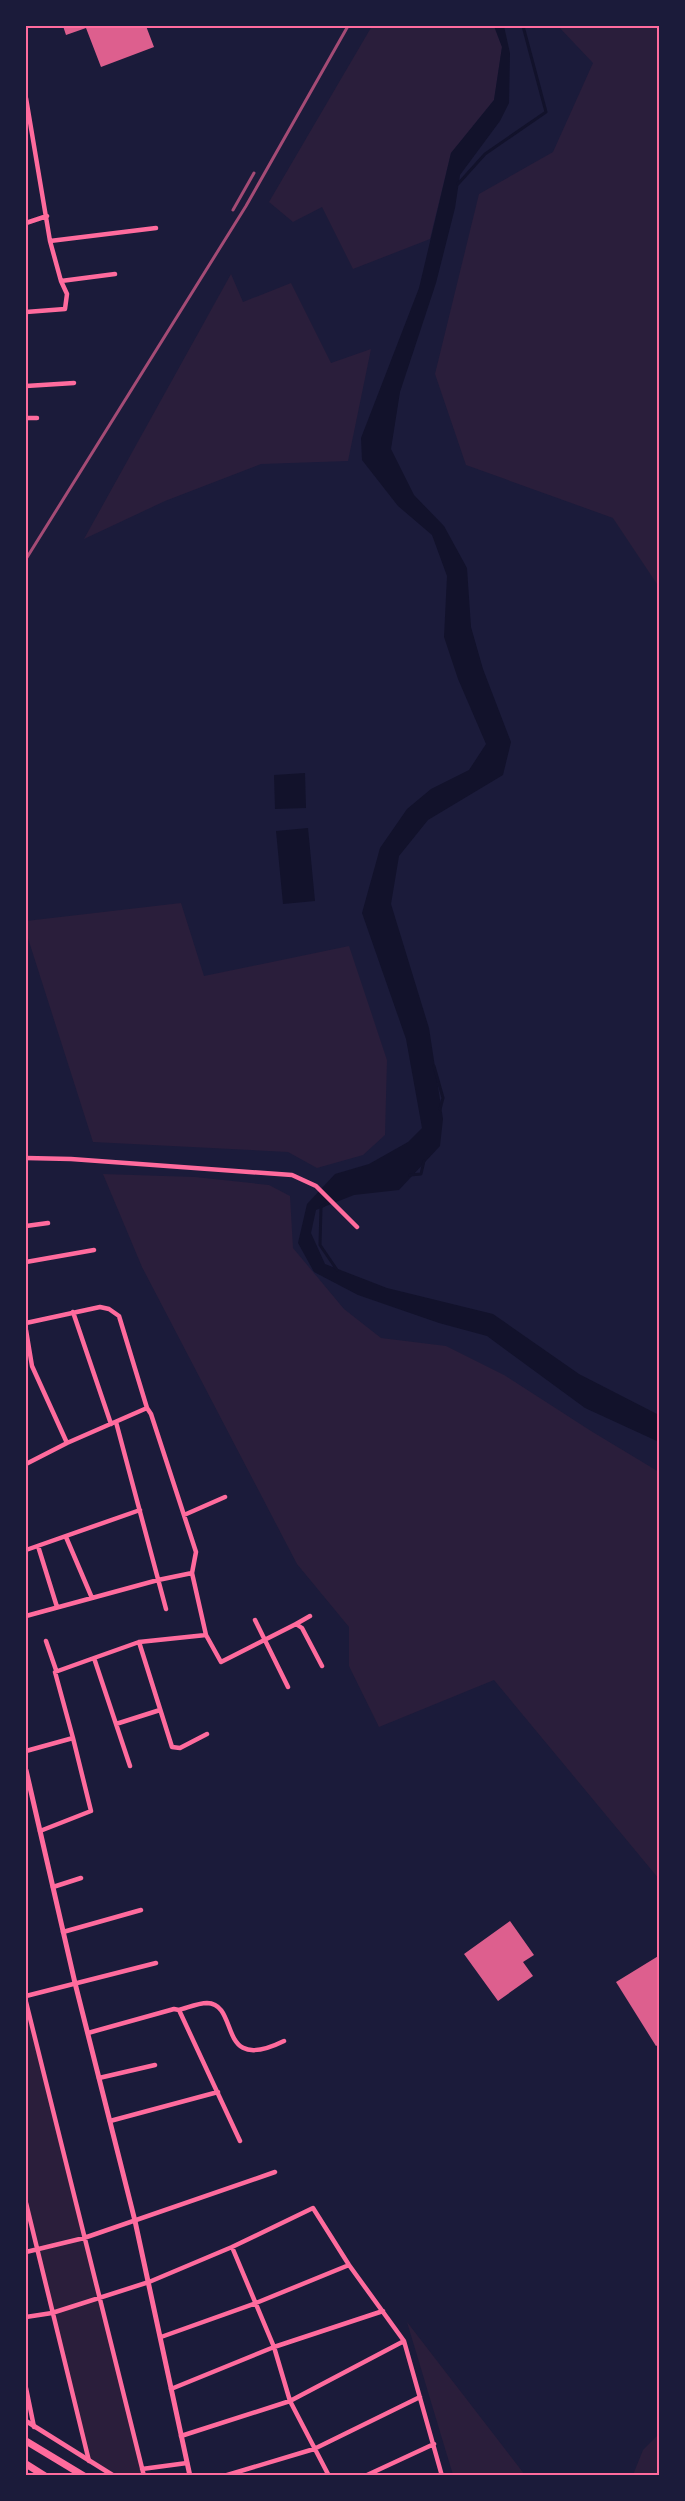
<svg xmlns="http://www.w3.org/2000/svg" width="685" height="2501" font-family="'PT Sans',sans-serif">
	<rect width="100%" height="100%" fill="#1b1b3a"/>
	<!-- green -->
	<path fill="#2a1e3b" d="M372,26H494L502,47L494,100L451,153L430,239L353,269L322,207L293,222L269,202Z
		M558,26H659V587L613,518L466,465L435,374L479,194L553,152L593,63Z
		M231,274L243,302L291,283L331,363L371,349L348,461L261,464L165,501L84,539Z
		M181,903L204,976L349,946L387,1060L385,1135L363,1155L317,1168L288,1152L93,1142L26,932V921Z
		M103,1174L195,1177L269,1185L290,1196L293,1248L344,1309L381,1338L446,1346L504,1375L591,1431L659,1472V1879L494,1680L379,1727L349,1666V1627L297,1564L142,1267Z
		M26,2002L144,2475H114L89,2461L26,2203Z
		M407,2322L525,2475H453Z
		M659,2434V2475H633L643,2450Z"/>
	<!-- water -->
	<path fill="#12122b" d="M494,26H504L510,53L509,103L500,121L460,175L455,208L436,283L400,392L391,449L414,495L444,526L467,568L471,627L483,669L511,742L503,775L428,820L399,856L391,904L429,1028L443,1119L440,1146L399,1190L354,1195L316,1210L311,1233L325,1264L387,1288L493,1314L579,1374L659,1415V1442L585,1408L487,1336L439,1323L358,1295L314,1272L298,1243L307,1204L335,1174L369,1164L408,1142L422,1128L406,1039L362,913L380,848L407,809L431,789L469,770L486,744L458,679L444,637L447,576L432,535L398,506L362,460L361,438L419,288L451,153L494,100L502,47Z
		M305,773L306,808L275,809L274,775Z
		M308,828L315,901L283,904L276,831Z"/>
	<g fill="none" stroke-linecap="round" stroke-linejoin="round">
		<!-- stream -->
		<path stroke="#12122b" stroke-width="3" d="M458,184L485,154L546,112L523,26
			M434,1066L443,1098L440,1109
			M410,1175L421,1174L424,1161
			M324,1205L321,1207L320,1245L337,1270"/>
	</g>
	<!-- building -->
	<path fill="#dd5f8e" d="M63,26H146L154,47L101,67L86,28L66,35Z
		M510,1921L534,1955L523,1962L533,1976L498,2001L464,1954Z
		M660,1955V2044L656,2046L616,1982Z"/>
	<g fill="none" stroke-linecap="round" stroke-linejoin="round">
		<!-- minor -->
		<path stroke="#ff6b9d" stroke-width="4.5" d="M26,98L50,241L61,281L115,274
			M26,223L47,216
			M50,241L156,228
			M26,312L65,309L67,294L61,281
			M26,386L74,383
			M26,418H37
			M26,1158L71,1159L292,1175L316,1186L357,1227
			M26,1226L48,1223
			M26,1262L94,1250
			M73,1312L111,1424
			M26,1323L100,1307L109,1309L119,1316L147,1408L151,1414L196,1552L192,1573L158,1580L26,1616
			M26,1330L32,1366L67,1443
			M116,1422L166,1609
			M26,1464L67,1443L147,1408
			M184,1515L225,1497
			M66,1537L92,1598
			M38,1546L57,1607
			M26,1550L140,1510
			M192,1573L206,1635L221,1662L296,1624L302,1628L322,1666
			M255,1620L288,1687
			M296,1624L310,1616
			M46,1641L56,1670
			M139,1642L172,1747L180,1748L207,1734
			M116,1724L160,1710
			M26,1751L73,1738L55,1672L94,1658
			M130,1766L94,1658L139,1642L206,1635
			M40,1831L91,1811L73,1738
			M53,1887L81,1878
			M63,1932L141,1910
			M26,1996L156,1963
			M26,2002L144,2476
			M179,2010C187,2008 198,2003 207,2003C241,2004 215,2075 284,2041
			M88,2033L174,2009L179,2010L240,2141
			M99,2078L155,2065
			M110,2121L218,2092
			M26,2203L89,2461
			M232,2247L274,2347L290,2401L329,2476
			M26,2252L84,2238L275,2172
			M26,2317L52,2313L149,2282L232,2247L313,2208L349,2265L404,2341L442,2476
			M161,2337L256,2303L349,2265
			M26,2388L34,2427
			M171,2389L274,2347L383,2311
			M181,2436L290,2401L404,2341
			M142,2469L187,2463
			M224,2476L314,2449L420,2397
			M365,2476L434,2444"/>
		<!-- tertiary -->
		<path stroke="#ff6b9d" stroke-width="5" d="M26,1770L75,1983L135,2221L190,2476
			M26,2421L114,2476"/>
		<!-- trunk -->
		<path stroke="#ff6b9d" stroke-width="7" d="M26,2441L84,2476
			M26,2464L45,2476"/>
		<!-- rail -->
		<path stroke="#a44b75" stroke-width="3" d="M233,210L254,173
			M26,559L246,206L348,26"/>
	</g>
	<!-- border -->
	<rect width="685" height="2501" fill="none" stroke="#1b1b3a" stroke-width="54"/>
	<rect x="27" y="27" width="631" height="2447" fill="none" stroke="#ff6b9d" stroke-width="2"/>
</svg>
